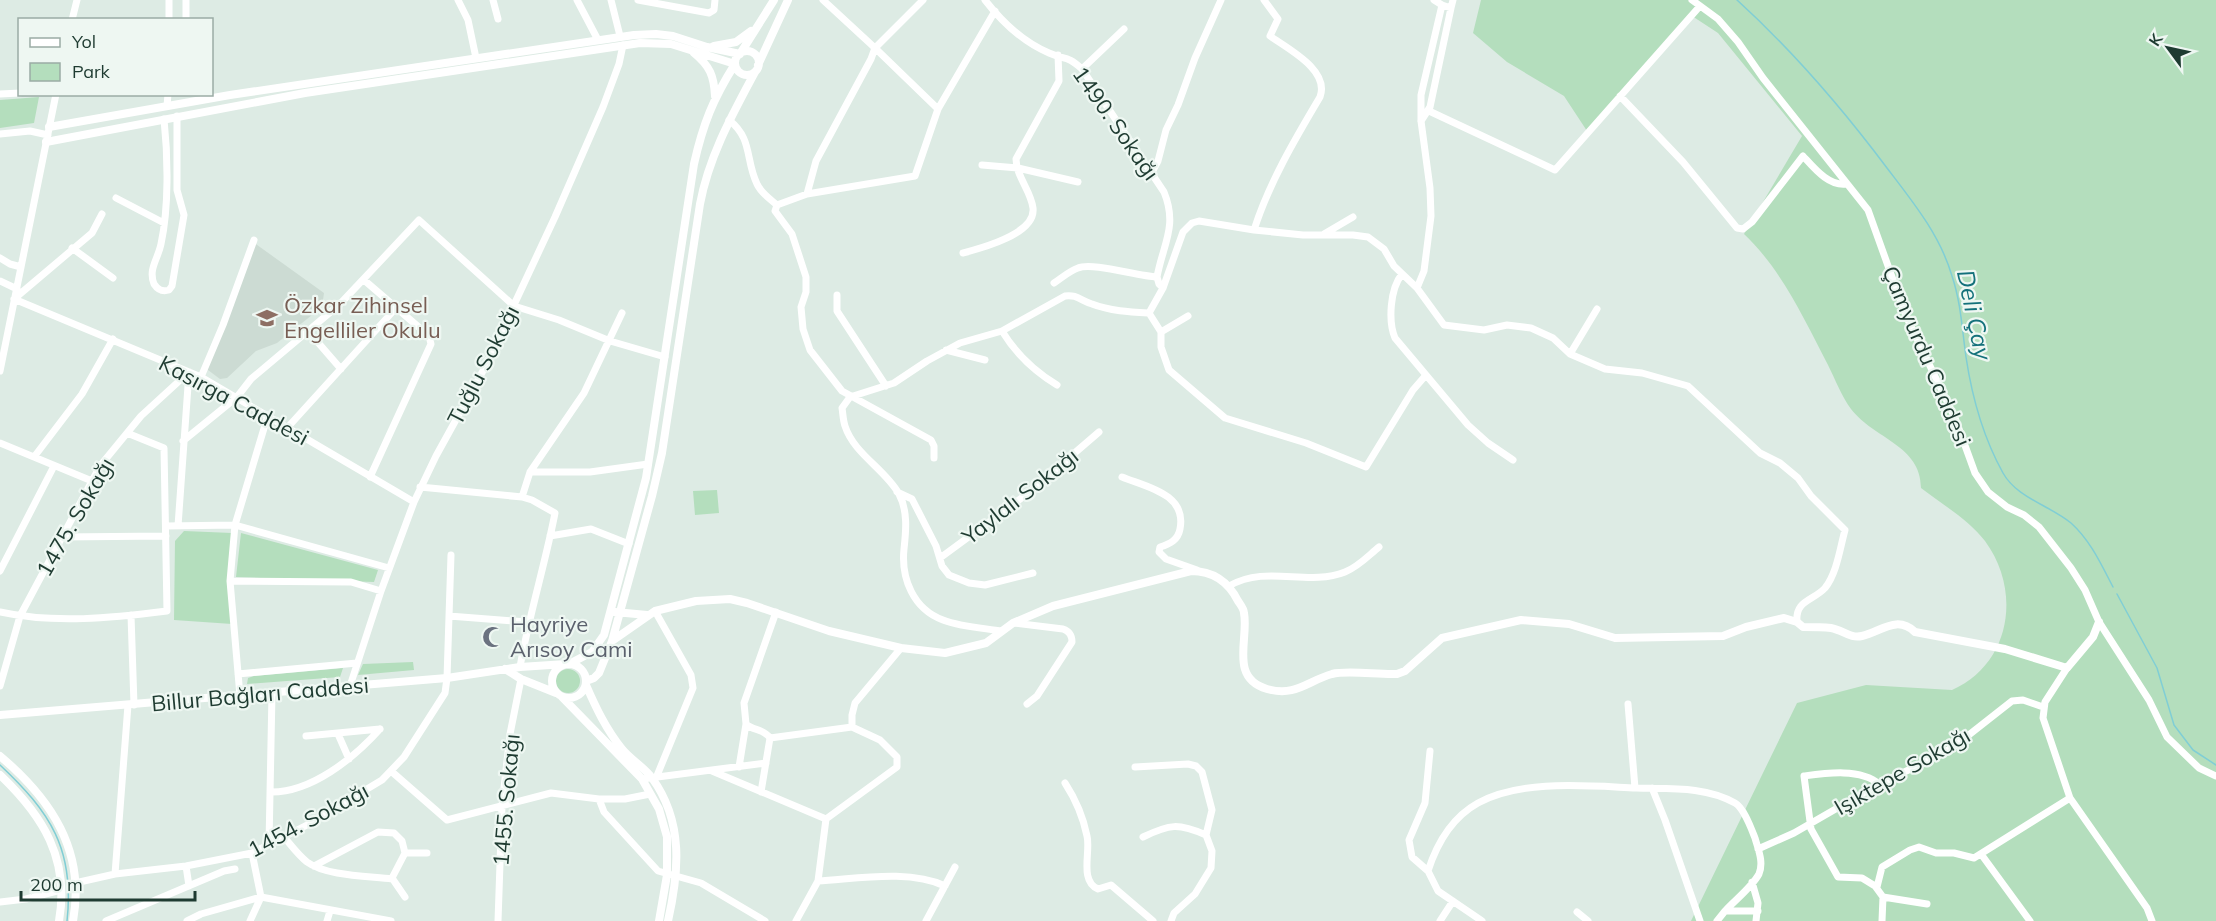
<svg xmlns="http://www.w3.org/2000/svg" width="2216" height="921" font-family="Mulish,sans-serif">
	<rect width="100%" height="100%" fill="#ddebe4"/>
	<!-- built -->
	<path fill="#ccdbd3" d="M253,242L324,293L322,307L277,343L256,351L227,378L220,379L204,367Z"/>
	<!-- green -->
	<path fill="#b4debd" d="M1481,0H2216V921H1691L1797,703L1866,685L1952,690C2011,664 2022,591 1985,541C1969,520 1943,505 1921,488C1921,445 1874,439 1851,409C1842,397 1835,379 1828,365C1804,319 1782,270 1744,234L1802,136L1718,33L1689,14L1589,134L1564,96L1507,62L1473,33Z
		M39,97L34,123L0,128V100Z
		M717,490L719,513L695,515L693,491Z
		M184,531L232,533V624L174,620L175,541Z
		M241,533L378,570L374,582L236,577Z
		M413,662L414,670L358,675L363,664Z
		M343,668L340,677L247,684L248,678L254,676Z
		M556 681a12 12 0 1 1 24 0a12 12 0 1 1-24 0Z"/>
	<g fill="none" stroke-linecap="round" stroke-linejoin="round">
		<!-- stream -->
		<path stroke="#80ced5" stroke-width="1.5" d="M1737,0C1793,51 1842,108 1887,168C1913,202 1940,235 1952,276C1961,303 1962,329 1966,357C1972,397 1983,437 2003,473C2017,498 2049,505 2071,523C2090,540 2101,564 2113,587
			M2117,594L2157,668L2174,725L2193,750L2216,765
			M0,765C50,812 75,849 67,921"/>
		<!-- minor -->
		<path stroke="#fff" stroke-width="7" d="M458,0L468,20L476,58
			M493,0L498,19
			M577,0L598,40
			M611,0L620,36
			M638,0L709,13L714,10L715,0
			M823,0L875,48L923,0
			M985,0C1002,22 1023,42 1049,53C1065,60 1067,55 1082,69L1164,192C1178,226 1163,244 1157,277L1159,284L1163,288
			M1434,0L1442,5
			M1453,0L1451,8L1442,5L1421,95V121L1430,188L1431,216L1424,271L1417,288L1444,325L1484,330L1507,325L1531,328L1553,338L1570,354L1605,369L1642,373L1688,386L1760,453L1780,463L1798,478L1811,496L1845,530C1840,548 1837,573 1825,588C1813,601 1795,600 1797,622
			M1692,0L1718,19L1738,42L1763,78L1868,210L1906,316L1955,418L1975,473L1988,492L2007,507L2024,515L2039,527L2071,568L2085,590L2099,622L2149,700L2167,737L2199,768L2216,776
			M72,20L77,0
			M169,20V0
			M186,20V0
			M1082,69L1124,29
			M0,94L20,93
			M1620,96L1683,162L1737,228L1743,229L1752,222L1803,156C1814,168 1829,187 1847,184
			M167,106L168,94
			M1429,111L1555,170L1700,6
			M164,119C168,157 169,207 161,244C158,259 148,269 154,284C158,290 162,292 169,290L172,286L184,215L177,190V116
			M729,120C753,139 745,159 757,184C761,193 770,199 777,205L775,211L792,234L806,277V292L801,307L803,329L810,350L842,391L931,440L934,446V458
			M1421,121L1430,107L1451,8
			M0,134L30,131L48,135
			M982,165L1018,168L1078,182
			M1151,174L1158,161L1166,130L1178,105L1195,58L1221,0
			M807,194L816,161L871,59L875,48L938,109
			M116,198L164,223
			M777,205L807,194L915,176L938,109L995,11
			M102,214L92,233L14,299L201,377L414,502
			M1254,230C1269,183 1295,139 1320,97C1330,70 1288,49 1270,36L1278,19L1264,0
			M1324,234L1353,217
			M72,248L113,278
			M963,253C982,248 1036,234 1033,208C1031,191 1016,176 1016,159L1059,81L1058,55
			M0,258L10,264L21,267
			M1402,274C1390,289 1388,321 1395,338L1468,425L1488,443L1513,460
			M364,280L429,336L431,344L370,477
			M0,281L17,289
			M1054,283C1062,278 1069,271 1078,268C1092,262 1137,276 1157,277
			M837,295V311L886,386
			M1149,313L1161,332V347L1169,370L1225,418L1306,443L1366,467L1413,390L1426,375
			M1149,313L1163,288L1183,232L1192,223L1199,221L1254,230L1303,235H1353L1368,237L1384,249L1394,266L1417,288
			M308,331L341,369
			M1002,331C1016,354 1034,371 1057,385
			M1161,332L1188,316
			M946,350L985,360
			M1570,354L1597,309
			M0,371L56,94
			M201,377L223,325L254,240
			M288,427L396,308
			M183,441L237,397L251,379L340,304L419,220L514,306L559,320L610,341L665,357
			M0,443L92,481
			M34,457L82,394L113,339
			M530,472H590L648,464
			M1122,477C1147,487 1187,494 1180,529C1178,540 1170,544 1160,547L1159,552L1166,559L1197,570
			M420,487L522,497L532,500L555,513C545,565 529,615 520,667
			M897,492L912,499L936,546L942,566L949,575L969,583L985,585L1033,573
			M522,497L530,472L584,393L622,313
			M166,526L235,525L389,568
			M178,526L189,372
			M550,536L591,529L629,544
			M61,537L166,536
			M940,558L1027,494L1099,432
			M0,571L54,466
			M230,581L351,582L381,591
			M1229,586C1267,564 1307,587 1345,572C1358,567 1368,556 1379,547
			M655,611L691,675L693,688L656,778
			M0,612C54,624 112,618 167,611L164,448L127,433
			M131,615L134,705
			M449,616L527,622
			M1014,623L1063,629C1069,631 1072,635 1072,642L1037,696L1027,704
			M1002,631C983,628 961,627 943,620C913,609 901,578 904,549C906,531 908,511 899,494C885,469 854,454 845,426C843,420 843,414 842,408L850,397L894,383L927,361L960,343L1002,331L1065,296C1076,294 1082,301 1092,304C1110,311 1130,312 1149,313
			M2067,668L2045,702L2043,718L2070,798L2147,908L2152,921
			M238,674L357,663
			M0,686L20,616L100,466L141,416L189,372
			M350,686L381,591L414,502L436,456L484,369L555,217L603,107L619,64L623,45
			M240,696L230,581L235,525L268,415
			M1628,704L1635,788
			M852,727V715L855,703L901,648
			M338,734L349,759
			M306,736L380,729
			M770,738C763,728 753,731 746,724L744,703L776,612
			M1430,751L1425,803L1409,840L1412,857L1428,871L1438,891L1482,921
			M739,767L746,724
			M1135,767L1188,764L1196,766L1202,772L1212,810L1206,835L1212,851L1211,868L1195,894L1174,913L1171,921
			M391,771L447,820L551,793L599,799H625L650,794
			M712,771L826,819
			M642,779L766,763
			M1065,783C1076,800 1083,816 1087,836C1091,851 1079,881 1098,889L1111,885L1153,921
			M1879,784C1861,768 1826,773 1804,776L1811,829L1838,877L1862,878L1875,886L1883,897L1882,921
			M1652,788L1665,820L1700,921
			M270,792C311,793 354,758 380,729
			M761,792L770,738L852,727L880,740L897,757V767L826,819
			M599,799L604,812L658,871L701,883L765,921
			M284,837C291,845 298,855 307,862C326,876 367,876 392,879V878
			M1143,837C1170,824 1178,823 1206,835
			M269,844L272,693
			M1758,849L1794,833L1879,784L1938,756L1956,745L2012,701L2023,700L2043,707
			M405,853H427
			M1981,854L2030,921
			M186,866L189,886
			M314,866L378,832L394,833L402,841L405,853L392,878
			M1428,871C1437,843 1451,818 1478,803C1521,779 1589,786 1636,788C1669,789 1705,786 1735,803C1744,808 1751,828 1755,838C1758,849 1764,862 1759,874C1752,887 1735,900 1725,911
			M115,874L128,705
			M392,878L405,897
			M818,881C856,879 909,869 945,886
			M1752,882L1758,903L1756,921
			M75,883L115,874L186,866L252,853L307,825L382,780L404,757L445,693L447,678L451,555
			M1877,887L1882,867L1910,850L1919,847L1936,853H1954L1974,858L2070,798
			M1883,897L1927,904
			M0,902L26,899L61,890
			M1577,912L1588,921
			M106,921L224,871L235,869
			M187,921L201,914L261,897L391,921
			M250,921L261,897L252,853
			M327,921L330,911
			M498,921L502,806L510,734L521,679
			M796,921L818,881L826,819
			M926,921L955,867
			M1440,921L1453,901
			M1717,921L1725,911H1758"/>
		<!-- tertiary -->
		<path stroke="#fff" stroke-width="8" d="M714,46L736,42L751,31
			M735 63a12 12 0 1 1 24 0a12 12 0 1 1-24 0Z
			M694,53C710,66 714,76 715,96
			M758,65L788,0
			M49,127L230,95L634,35L656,34L673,36L707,47L740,54L774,0
			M46,142L305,93L640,43L671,44L735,64C713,99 703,124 694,164L646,478L604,635L592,652L569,664
			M615,612L647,615
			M612,641L655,611L696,601L730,599L747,603L829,631L901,648L945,653L986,643L1013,623L1053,606L1191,571C1213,571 1228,581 1238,601C1240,604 1244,609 1244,613C1249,639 1229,678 1267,689C1296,697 1307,681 1332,674C1348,670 1379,675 1397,674L1405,671L1442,638L1521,620L1569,624L1615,638L1723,636L1746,627L1784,618L1797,622L1803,627C1812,627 1822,627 1831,628C1843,630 1850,639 1862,636C1882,631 1897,615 1915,632L2005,649L2067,668L2093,637L2099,622
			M552 681a17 17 0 1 1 34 0a17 17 0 1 1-34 0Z
			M505,669L521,679L556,693
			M586,681L594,678L599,673L612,641L652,496L662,453L700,204C709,156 732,115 755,72
			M586,685C596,708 606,729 622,749C631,760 644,767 652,778C684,822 679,872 668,921
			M562,697L642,779L659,809L667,837V875L659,921
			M0,715L350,686L447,678L520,667L566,664
			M0,756C51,799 86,851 73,921
			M0,775C43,816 70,859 59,921"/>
	</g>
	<!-- icons -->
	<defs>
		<symbol id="school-bare" viewBox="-9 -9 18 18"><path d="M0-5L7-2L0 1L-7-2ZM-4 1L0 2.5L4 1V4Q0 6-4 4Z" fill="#8d6e63" stroke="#eef7f2" stroke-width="2.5" paint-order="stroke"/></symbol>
		<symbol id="mosque-bare" viewBox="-9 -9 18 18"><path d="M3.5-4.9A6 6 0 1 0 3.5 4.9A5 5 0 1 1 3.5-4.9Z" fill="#6b7280" stroke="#eef7f2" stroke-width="2.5" paint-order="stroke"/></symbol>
	</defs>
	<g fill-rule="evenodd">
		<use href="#school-bare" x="252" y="303" width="30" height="30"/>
		<use href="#mosque-bare" x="478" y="622" width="30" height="30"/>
	</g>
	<g text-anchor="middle" stroke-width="4.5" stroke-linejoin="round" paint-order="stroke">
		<!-- street labels -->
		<g font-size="22" fill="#1e3b31" stroke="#eef7f2">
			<text transform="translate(1116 123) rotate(55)" y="8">1490. Sokağı</text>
			<text transform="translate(1927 356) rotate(67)" y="8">Çamyurdu Caddesi</text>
			<text transform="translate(483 365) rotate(-63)" y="8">Tuğlu Sokağı</text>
			<text transform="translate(234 400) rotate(28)" y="8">Kasırga Caddesi</text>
			<text transform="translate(1020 496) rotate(-38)" y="8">Yaylalı Sokağı</text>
			<text transform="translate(75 517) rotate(-60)" y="8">1475. Sokağı</text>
			<text transform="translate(260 694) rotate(-5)" y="8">Billur Bağları Caddesi</text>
			<text transform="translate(1902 771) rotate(-30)" y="8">Işıktepe Sokağı</text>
			<text transform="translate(506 800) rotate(-85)" y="8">1455. Sokağı</text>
			<text transform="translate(308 820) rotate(-28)" y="8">1454. Sokağı</text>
		</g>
		<!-- education labels -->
		<g font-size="22" fill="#785e54" stroke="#eef7f2" text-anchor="start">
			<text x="284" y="313">Özkar Zihinsel<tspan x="284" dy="25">Engelliler Okulu</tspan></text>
		</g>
		<!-- worship labels -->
		<g font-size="22" fill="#5b616d" stroke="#eef7f2" text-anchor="start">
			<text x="510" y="632">Hayriye<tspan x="510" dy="25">Arısoy Cami</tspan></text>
		</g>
		<!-- water labels -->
		<g font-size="24" font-style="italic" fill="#14717b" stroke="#eef7f2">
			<text transform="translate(1974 315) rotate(78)" y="8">Deli Çay</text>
		</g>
	</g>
	<!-- legend -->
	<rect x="18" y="18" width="195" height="78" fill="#eef7f2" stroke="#9baca5" stroke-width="1.5"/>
	<rect x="30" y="38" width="30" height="9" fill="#ffffff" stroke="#9baca5" stroke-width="1.5"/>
	<text x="72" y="48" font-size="18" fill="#1e3b31">Yol</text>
	<rect x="30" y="63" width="30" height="18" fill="#b4debd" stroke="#9baca5" stroke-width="1.5"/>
	<text x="72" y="78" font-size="18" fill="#1e3b31">Park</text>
	<!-- north arrow -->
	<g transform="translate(2168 48) rotate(303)" stroke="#eef7f2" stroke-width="4.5" paint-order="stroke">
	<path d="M0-4.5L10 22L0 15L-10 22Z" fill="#1e3b31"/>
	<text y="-9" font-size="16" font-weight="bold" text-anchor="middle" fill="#1e3b31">K</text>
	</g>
	<!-- scale -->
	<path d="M21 891v9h174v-9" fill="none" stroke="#1e3b31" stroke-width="3"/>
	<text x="30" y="891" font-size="18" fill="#1e3b31" stroke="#eef7f2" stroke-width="4.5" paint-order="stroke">200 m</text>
</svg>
